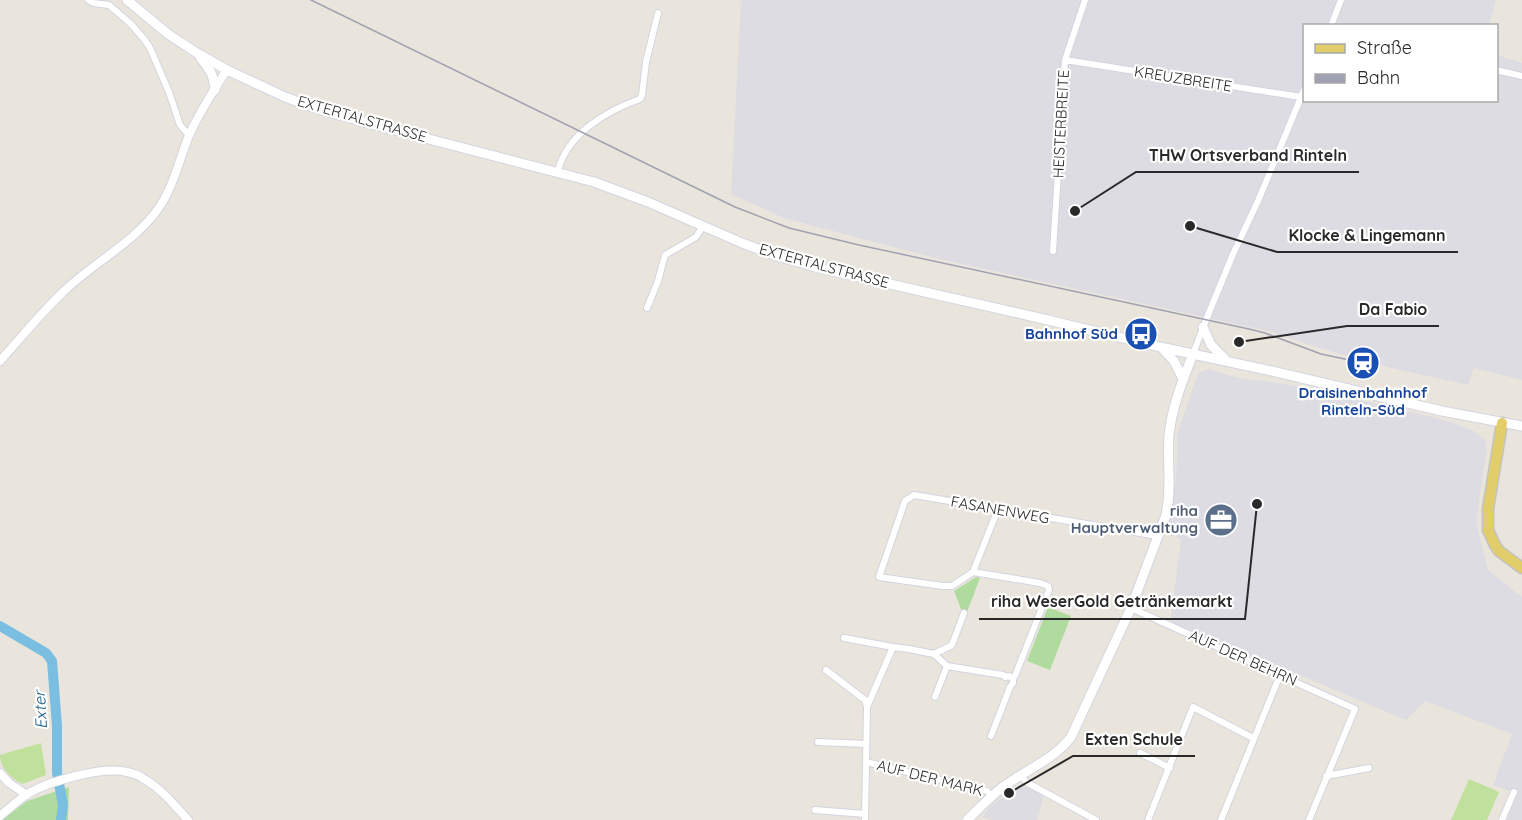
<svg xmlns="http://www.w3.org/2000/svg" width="1522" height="820" font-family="Quicksand,sans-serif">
	<rect width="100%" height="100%" fill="#eae5dc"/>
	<!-- industrial -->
	<path fill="#dedce3" d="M741,0H1496L1489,25L1304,26V100H1496L1497,55L1522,63V380L1474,368L1468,385L1387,367L1319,348L1272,332L935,258L784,218L731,194Z
		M1208,369L1242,379L1265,381L1328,392L1448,421L1474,431L1485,440L1487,450L1476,521L1488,570L1518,594L1522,596V820H1506L1516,793L1493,785L1512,734L1425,701L1406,720L1271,663L1261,664L1170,623L1181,540L1165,530L1176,481L1178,432L1198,373Z
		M1020,785L1044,794L1037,820H990V819L982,817L992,805Z"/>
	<!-- green -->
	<path fill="#afdb9e" d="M976,577L980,578L967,612L961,609L954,591Z
		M1048,607L1071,616L1050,670L1027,661Z
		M69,787L68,820H2L27,801Z"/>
	<!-- pitch -->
	<path fill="#bfe19b" d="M41,743L46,775L22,784C11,778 0,768 0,755Z
		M1469,779L1499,792L1487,820H1451Z"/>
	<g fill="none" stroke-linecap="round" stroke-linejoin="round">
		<!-- river -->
		<path stroke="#7abfe1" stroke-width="10" d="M0,626L46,653L52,661L57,726V773L63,805L61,820"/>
		<defs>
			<path id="minor" d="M88,0L93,3L109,5L131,24L144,39L150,48L169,92L180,125L189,135
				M1331,26L1341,0
				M1065,60L1301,97
				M1496,70L1522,76
				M558,171C567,134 606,111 640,99L642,95L646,62L658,13
				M1053,251L1065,60L1085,0
				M647,308L658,281L665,255L696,237L703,226
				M1193,354L1206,320L1233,254L1258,201L1304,90
				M973,572L998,509
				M1131,608L1355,709L1309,820
				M844,638L893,647
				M934,654L952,645L964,613
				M826,670L865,700L867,707L865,820
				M935,697L947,666
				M867,707L893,647L909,649L934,654L947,666L1003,675L1005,677L1009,676L1013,678
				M991,736L1010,687L1013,683V678L1015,676L1049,590L1048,586L1040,583L973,572L952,586H943L879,577L905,501L914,495L1158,536
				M818,742L866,744
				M1140,753L1170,768
				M866,762L987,791L992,796
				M1021,775L1026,782L1096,820
				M1326,776L1369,768
				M815,810L865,814
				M1148,820L1193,707L1253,738
				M1221,820L1280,675
				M1502,820L1514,792"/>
			<path id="tertiary" d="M0,361C21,338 40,314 62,293C91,264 134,243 158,209C173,188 179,161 188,138C198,114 213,91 227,70
				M0,773L9,783L27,795
				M0,816C9,809 19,799 29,793C50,781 103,766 127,772C133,773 140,776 144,779C162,789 175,806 188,820"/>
			<path id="secondary" d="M127,0L168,34L197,53L227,70L285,97L318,109L371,124L594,182L648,202L742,243L774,255L815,267L1048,320L1160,347L1272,371L1442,411L1522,426
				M200,57C209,69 214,74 215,90
				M1203,327L1211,345L1225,359
				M1162,348L1174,361L1183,379
				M967,820C981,807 994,792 1010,782C1032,767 1055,758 1071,737L1131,608L1166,515C1172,488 1167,462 1169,435C1172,406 1183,380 1193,354"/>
			<path id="primary" d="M1502,423L1488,509V530L1495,545L1499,551L1522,568"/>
		</defs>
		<!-- minor casing -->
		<use href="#minor" stroke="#d2d4e0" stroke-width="8"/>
		<!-- tertiary casing -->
		<use href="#tertiary" stroke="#d2d4e0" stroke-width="10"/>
		<!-- secondary casing -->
		<use href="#secondary" stroke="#d2d4e0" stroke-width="11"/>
		<!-- primary casing -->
		<use href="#primary" stroke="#c3c3c3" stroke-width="13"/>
		<!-- minor -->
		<use href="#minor" stroke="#fff" stroke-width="6"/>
		<!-- tertiary -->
		<use href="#tertiary" stroke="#fff" stroke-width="8"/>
		<!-- secondary -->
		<use href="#secondary" stroke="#fff" stroke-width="9"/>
		<!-- primary -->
		<use href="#primary" stroke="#e1cd6a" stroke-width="10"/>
		<!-- rail -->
		<path stroke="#a0a1b1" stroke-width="1.5" d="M311,0L735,207L789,228L859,245L1249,329L1265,333L1321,354L1378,366"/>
	</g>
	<!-- icons -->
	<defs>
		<symbol id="bus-disc" viewBox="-11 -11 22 22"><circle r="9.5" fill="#1a4fb4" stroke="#fff"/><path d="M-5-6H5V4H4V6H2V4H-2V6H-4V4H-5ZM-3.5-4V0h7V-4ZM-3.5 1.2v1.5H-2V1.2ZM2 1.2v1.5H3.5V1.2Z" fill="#fff"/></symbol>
		<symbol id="station-disc" viewBox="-11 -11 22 22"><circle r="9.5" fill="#1a4fb4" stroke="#fff"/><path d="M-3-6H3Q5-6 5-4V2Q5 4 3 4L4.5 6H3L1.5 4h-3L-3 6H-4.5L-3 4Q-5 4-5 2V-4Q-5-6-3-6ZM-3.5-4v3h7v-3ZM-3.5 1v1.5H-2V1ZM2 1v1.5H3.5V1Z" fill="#fff"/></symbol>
		<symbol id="office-disc" viewBox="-11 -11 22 22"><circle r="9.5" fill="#5c6f8a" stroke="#fff"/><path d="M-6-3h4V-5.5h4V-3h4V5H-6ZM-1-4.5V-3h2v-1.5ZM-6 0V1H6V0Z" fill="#fff"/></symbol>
	</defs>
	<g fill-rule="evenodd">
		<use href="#bus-disc" x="1122" y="315" width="38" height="38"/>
		<use href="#station-disc" x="1344" y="344" width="38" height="38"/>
		<use href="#office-disc" x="1202" y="501" width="38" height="38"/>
	</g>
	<g text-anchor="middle" stroke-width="4.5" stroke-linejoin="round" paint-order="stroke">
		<!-- street labels -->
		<g font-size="15" fill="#292929" stroke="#fff">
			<text transform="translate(1183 79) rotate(9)" y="5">KREUZBREITE</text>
			<text transform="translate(362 119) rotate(16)" y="5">EXTERTALSTRASSE</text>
			<text transform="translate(1061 124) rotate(-87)" y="5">HEISTERBREITE</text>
			<text transform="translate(824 266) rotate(15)" y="5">EXTERTALSTRASSE</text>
			<text transform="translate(1000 510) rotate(10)" y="5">FASANENWEG</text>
			<text transform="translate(1243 658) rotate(24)" y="5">AUF DER BEHRN</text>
			<text transform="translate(930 778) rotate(14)" y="5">AUF DER MARK</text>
		</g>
		<!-- transit labels -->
		<g font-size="15" font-weight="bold" fill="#164399" stroke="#fff" text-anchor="end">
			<text x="1118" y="339">Bahnhof Süd</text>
			<text x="1363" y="398" text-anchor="middle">Draisinenbahnhof<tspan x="1363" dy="17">Rinteln-Süd</tspan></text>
		</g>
		<!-- service labels -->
		<g font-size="15" font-weight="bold" fill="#4e5e75" stroke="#fff" text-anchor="end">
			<text x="1198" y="516">riha<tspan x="1198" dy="17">Hauptverwaltung</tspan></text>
		</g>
		<!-- water labels -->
		<g font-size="16" font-style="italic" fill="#1b5e8b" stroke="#fff">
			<text transform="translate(40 710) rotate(-93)" y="6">Exter</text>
		</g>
	</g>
	<!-- callouts -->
	<path fill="none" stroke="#292929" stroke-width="2" d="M1075 211L1136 172H1359M1190 226L1277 252H1458M1239 342L1347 326H1439M1257 504L1245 619H979M1009 793L1073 756H1195"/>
	<g fill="#292929" stroke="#fff" stroke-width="2">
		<circle cx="1075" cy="211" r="6"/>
		<circle cx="1190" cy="226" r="6"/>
		<circle cx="1239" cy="342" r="6"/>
		<circle cx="1257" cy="504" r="6"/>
		<circle cx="1009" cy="793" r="6"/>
	</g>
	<g font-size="16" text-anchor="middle" font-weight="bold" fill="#292929" stroke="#fff" stroke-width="4.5" stroke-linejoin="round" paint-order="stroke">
		<text x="1248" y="161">THW Ortsverband Rinteln</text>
		<text x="1367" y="241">Klocke &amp; Lingemann</text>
		<text x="1393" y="315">Da Fabio</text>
		<text x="1112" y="607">riha WeserGold Getränkemarkt</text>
		<text x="1134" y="745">Exten Schule</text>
	</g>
	<!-- legend -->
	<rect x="1303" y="24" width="195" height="78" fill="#ffffff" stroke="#a9a9a9" stroke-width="1.5"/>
	<rect x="1315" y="44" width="30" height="9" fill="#e1cd6a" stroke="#a9a9a9" stroke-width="1.5"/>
	<text x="1357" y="54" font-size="18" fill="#292929">Straße</text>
	<rect x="1315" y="74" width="30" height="9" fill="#a0a1b1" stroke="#a9a9a9" stroke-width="1.5"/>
	<text x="1357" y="84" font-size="18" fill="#292929">Bahn</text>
</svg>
